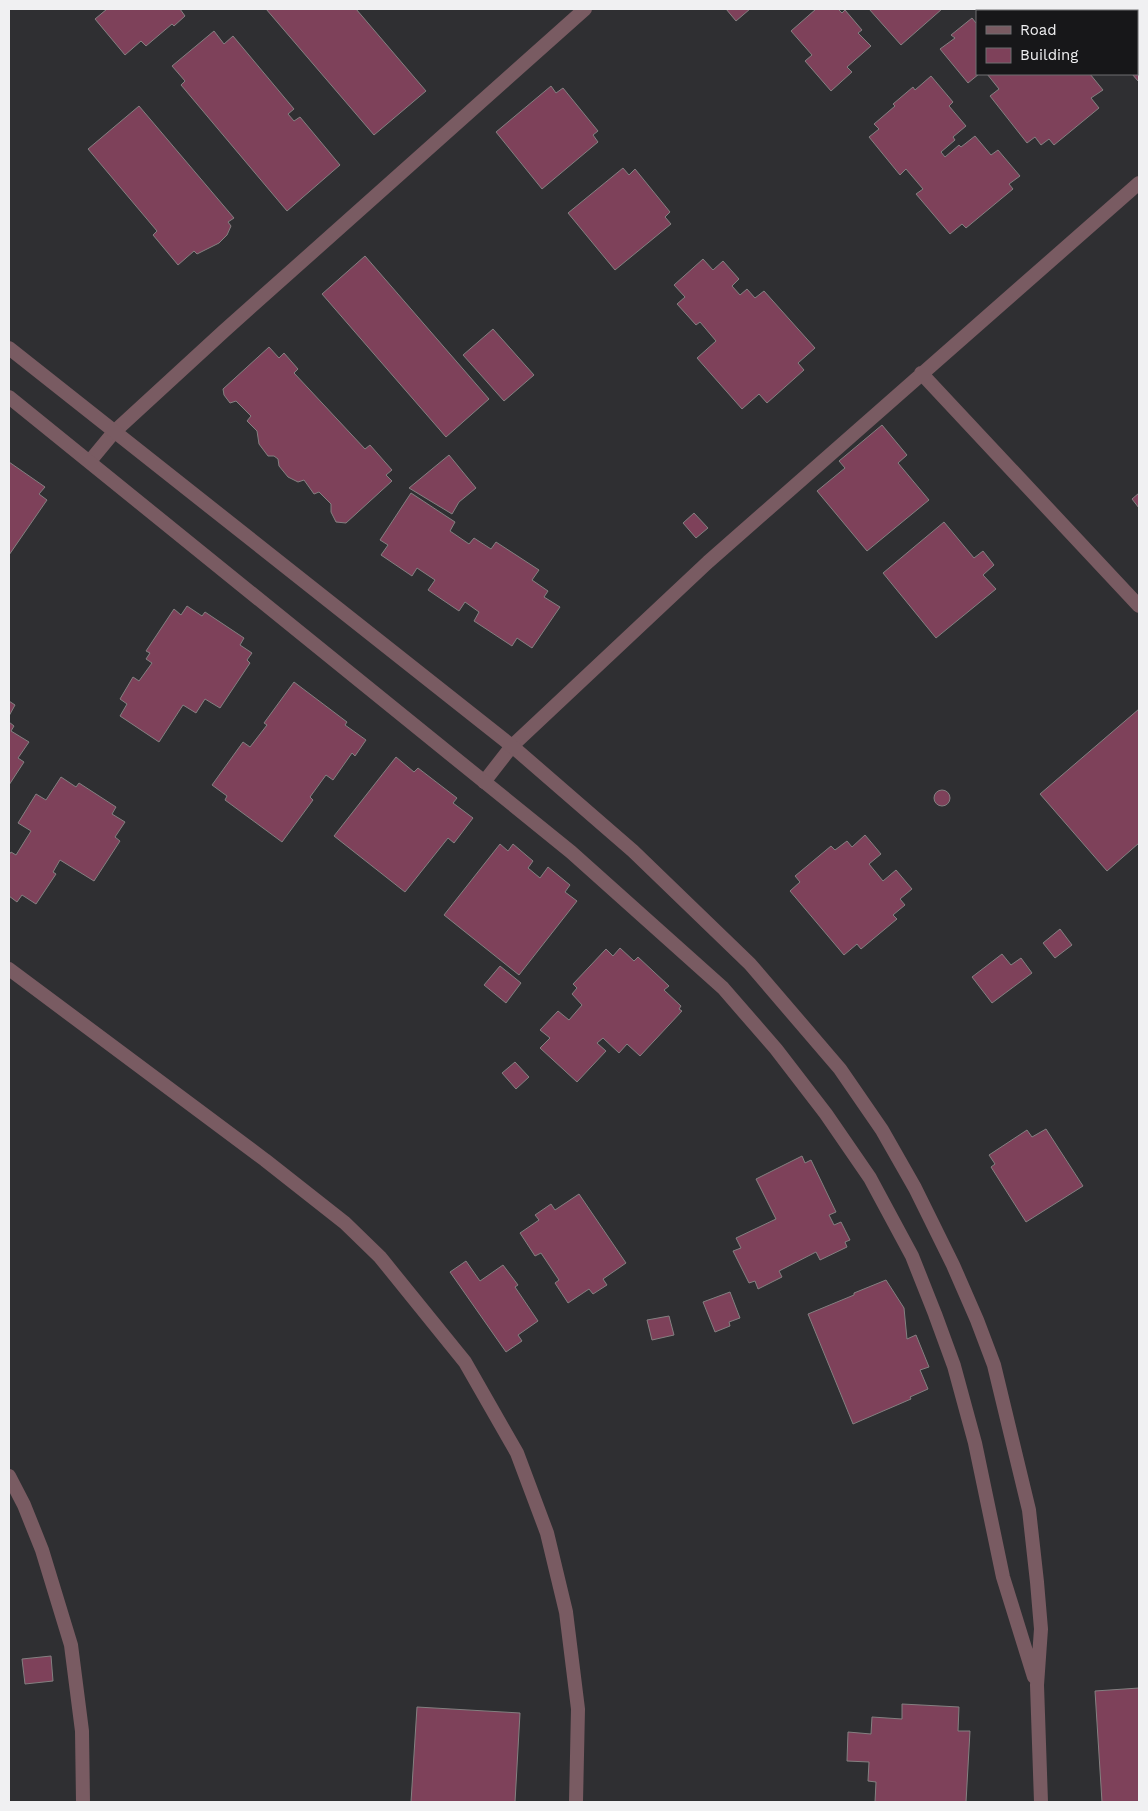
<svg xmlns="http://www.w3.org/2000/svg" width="1148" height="1811" font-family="'Work Sans',sans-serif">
	<rect width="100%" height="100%" fill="#2f2f32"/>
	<!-- building -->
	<path fill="#7e415a" stroke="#848081" d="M107,9H180L185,16L174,26L172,24L146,46L141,41L125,55L95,19Z
		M266,9H356L426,91L374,135Z
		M726,9H750L736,21Z
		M816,9H838L842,13L845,10L862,30L858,33L871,46L847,67L852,72L831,91L805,61L812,55L791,31Z
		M869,9H942L901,45Z
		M990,9H1001L1003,11H987Z
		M1128,9H1139V79L1138,81L1132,74H1137V11H1130Z
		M972,18L976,23L977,22V74H979L968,83L940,49L955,38L951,35Z
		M214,31L224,44L233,36L294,109L288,114L294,121L300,117L340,165L287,211L181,85L185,81L172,66Z
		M987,74H1090L1103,90L1091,98L1099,108L1054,145L1049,139L1041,145L1035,137L1027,143L990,96L999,89Z
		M931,76L953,102L949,106L966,126L953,137L955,140L941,152L945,157L959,145L961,147L975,136L991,155L998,150L1020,176L1009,184L1013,189L966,228L962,224L950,234L916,194L923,189L906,169L900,175L869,137L879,129L874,124L895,106L893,104L913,87L915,90Z
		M551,86L556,93L563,88L598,131L593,135L598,142L542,189L496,132Z
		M139,106L234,218L228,222L231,226L227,235L219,243L197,254L194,251L178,265L153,235L157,231L88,149Z
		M623,168L629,175L635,169L670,212L665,217L671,224L615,270L568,213Z
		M365,256L489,399L446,437L322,294Z
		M703,259L713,270L723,261L739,279L732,286L740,295L747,289L755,298L764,291L815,348L798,363L804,370L767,403L759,394L742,409L697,358L716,341L700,322L696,325L677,304L685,297L674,285Z
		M493,329L534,375L504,401L463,355Z
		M269,347L279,358L284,353L298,369L294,373L365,449L370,445L392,470L386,475L392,481L346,523L336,522L331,512V504L319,492L314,494L304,480L298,482L288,477L279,466L278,459L274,456H268L259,444L257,431L247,421L251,416L236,401L230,403L224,395L223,389Z
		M882,425L907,455L898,463L929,500L867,551L817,491L845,468L839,461Z
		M449,455L476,488L459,502L452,514L409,488Z
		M9,462L45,487L39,494L47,500L9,555Z
		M411,493L455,522L450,531L469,544L474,538L491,549L496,542L539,570L532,580L548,591L544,597L560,607L532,648L517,638L512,646L474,621L479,612L465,602L459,611L428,590L435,580L417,568L412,576L381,555L388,545L380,540Z
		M1139,493V508L1132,499Z
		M694,513L708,528L696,538L683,523Z
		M944,522L974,558L983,551L994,565L983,575L996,589L936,638L883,573Z
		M187,606L202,616L205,612L244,638L240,645L252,653L247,660L250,663L220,708L205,699L196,713L183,705L159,742L120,716L127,704L120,699L133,677L139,681L152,663L146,659L150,653L146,651L174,609L181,615Z
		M294,682L347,722L345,725L366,740L355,756L352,753L333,780L326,775L310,797L313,800L282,842L225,800L227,796L212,785L243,742L250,747L267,725L264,723Z
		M9,701L15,705L9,716Z
		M1139,709V843L1107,871L1040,794Z
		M9,722L14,726L11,731L29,742L18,758L24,762L9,785Z
		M396,757L414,772L418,768L457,798L453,803L473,818L454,843L448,838L405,892L334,836Z
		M61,777L76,787L79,783L116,807L112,814L125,822L115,837L120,841L94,881L60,860L53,872L56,874L36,904L22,895L17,902L9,896V855L11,852L16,855L31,831L18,823L36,794L46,800Z
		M934 798a8 8 0 1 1 16 0a8 8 0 1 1-16 0Z
		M865,835L881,854L869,864L883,881L896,870L912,889L900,899L905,905L893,915L897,919L861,949L857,944L844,955L790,891L800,882L795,876L831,846L835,850L847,841L852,847Z
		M500,844L508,851L513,844L533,861L528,868L540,878L548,867L570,885L565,892L577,901L519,975L444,915Z
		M1060,929L1072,945L1055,958L1043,943Z
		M620,948L634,961L638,957L669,986L664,990L681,1006L679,1009L682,1011L640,1056L627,1044L619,1053L603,1038L597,1043L606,1051L577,1082L540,1048L550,1038L540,1030L558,1011L569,1020L582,1005L572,994L577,988L573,984L606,949L613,956Z
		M1002,954L1011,965L1021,958L1032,973L992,1003L972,977Z
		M500,966L521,983L506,1003L484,985Z
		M515,1062L529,1077L516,1089L502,1073Z
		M1046,1129L1083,1186L1026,1222L991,1167L995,1164L989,1155L1027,1130L1032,1137Z
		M802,1156L805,1163L811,1160L836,1212L829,1215L834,1225L841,1222L850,1240L845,1242L847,1247L820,1260L816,1252L779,1271L782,1277L758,1289L755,1281L749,1283L733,1251L741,1248L736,1238L776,1219L756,1179Z
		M579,1194L626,1263L603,1279L607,1285L593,1294L589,1289L568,1303L555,1283L559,1280L541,1253L535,1256L520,1233L539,1220L535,1215L551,1204L555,1210Z
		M466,1261L480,1281L503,1265L518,1285L515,1287L538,1321L518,1335L522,1341L506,1352L450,1272Z
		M886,1280L904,1308L907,1339L916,1335L929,1367L920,1370L928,1389L910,1397L911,1399L853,1424L808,1314L854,1295V1293Z
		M730,1292L740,1318L729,1322L730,1326L715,1332L703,1302Z
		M669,1316L674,1335L652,1340L647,1320Z
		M51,1656L53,1681L25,1684L22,1659Z
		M1139,1688V1802H1102L1095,1691Z
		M902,1704L959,1707L958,1731H970L966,1802H875L876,1782L868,1781L869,1762L847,1761L848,1732L871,1734L872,1717L902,1719Z
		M417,1707L520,1713L515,1802H411Z"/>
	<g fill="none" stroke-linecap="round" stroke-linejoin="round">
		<!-- minor -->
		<path stroke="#795b62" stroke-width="14" d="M921,373L1139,606
			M90,461L114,432L224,331L585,9
			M484,782L512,746L708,562L1139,183
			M9,969L265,1160L345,1223L380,1257L465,1362L517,1453L547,1533L566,1612L578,1709L576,1802
			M9,1476L24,1505L42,1550L71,1645L82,1731L83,1802"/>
		<!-- tertiary -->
		<path stroke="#795b62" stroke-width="14" d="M9,348L512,746L633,851L750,964L840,1069L882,1130L915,1188L953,1265L977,1320L994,1365L1029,1510L1037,1582L1041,1629L1037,1685L1041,1802
			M9,397L571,852L723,988L776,1049L826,1114L870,1178L912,1256L935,1314L954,1366L975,1443L1003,1577L1034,1677"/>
	</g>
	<!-- border -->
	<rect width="1148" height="1811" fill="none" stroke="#f0f0f2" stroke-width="20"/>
	<!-- legend -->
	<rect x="976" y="10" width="162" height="65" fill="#171719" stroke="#6e6e70"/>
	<rect x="986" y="26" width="25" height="8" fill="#795b62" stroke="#6e6e70"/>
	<text x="1020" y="35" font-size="15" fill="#f0f0f2">Road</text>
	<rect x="986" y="48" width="25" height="15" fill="#7e415a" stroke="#6e6e70"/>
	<text x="1020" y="60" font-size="15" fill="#f0f0f2">Building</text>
</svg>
